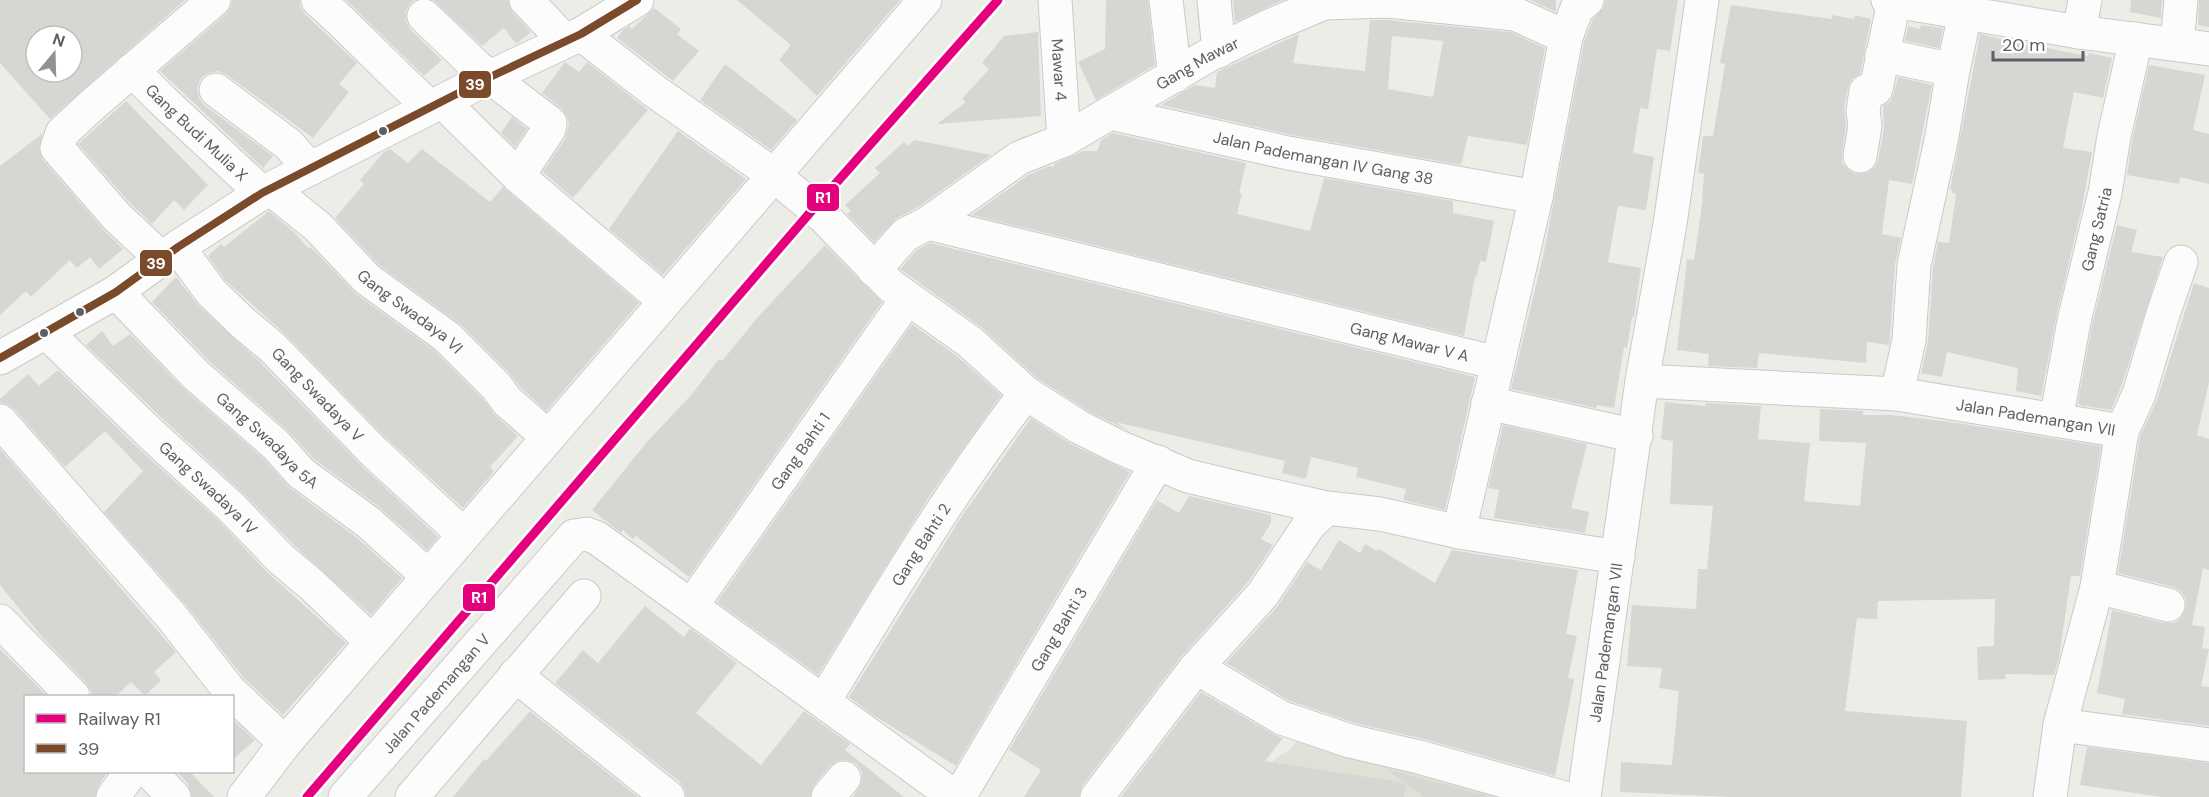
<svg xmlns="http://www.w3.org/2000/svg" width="2209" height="797" font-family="'DM Sans',sans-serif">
	<rect width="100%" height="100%" fill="#edede8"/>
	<!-- education -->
	<path fill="#e0e0d7" d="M1303,733L1535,797H1246L1275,759L1290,749Z"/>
	<!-- building -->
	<path fill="#d6d6d3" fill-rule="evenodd" d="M0,0H185L50,119L0,63ZM36,36H72V72H36Z
		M232,0H300V6L305,14L357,63L339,84L349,92L313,138L227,75L218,71L208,73L201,78L197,88L199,98L204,105L273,156L263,168L160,71L226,14L231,7Z
		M346,0H415L410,3L406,11V22L411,30L442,60L424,76Z
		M433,0H508L512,12L531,32L516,44L504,28L482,46Z
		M737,0H900L817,96L779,60L791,45Z
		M1106,0H1148L1155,65L1096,100L1078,62L1105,49Z
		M1233,0H1283L1235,22Z
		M1530,0H1556V12Z
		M1605,0H1678L1670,51L1657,49L1648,109L1640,108L1633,153L1654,157L1646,210L1618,206L1608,262L1641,268L1634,317H1632L1627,348L1624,347L1614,408L1597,405L1596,408L1511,389L1544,252L1584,42L1593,19L1604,7Z
		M2131,0H2162L2161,18L2130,12Z
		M2199,0H2209V27L2198,25Z
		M1731,5L1832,19V15L1854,19L1855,15L1871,19L1860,74L1852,79L1848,88L1844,108L1846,126L1842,153V162L1848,170L1856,174L1867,173L1875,167L1878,160L1884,129L1883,106L1890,102L1894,93L1898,77L1932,85L1912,184L1889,180L1882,234L1901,238L1895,264L1890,337L1889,345L1867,342L1866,363L1759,353L1757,368L1708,366L1709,354L1677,350L1687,259L1694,260L1703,198H1702L1704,174L1698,173L1703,136H1713L1725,64L1720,63Z
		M654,8L681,29L677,34L699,51L673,81L617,38L623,30L630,26L632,29Z
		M1370,20H1387L1510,32L1545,48L1527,145L1468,136L1461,165L1292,135L1161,105L1195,85L1215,88L1217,72L1299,34L1293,63L1365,71ZM1392,36L1443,41L1433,97L1388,89Z
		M1921,25L1943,28L1939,48L1905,41L1908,26L1920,29Z
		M1038,32L1041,116L937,124L966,102L962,99L989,69L982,63L1004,36Z
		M1980,34L2046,50L2047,48L2088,56L2089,53L2112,58L2103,98L2074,92L2063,148L2092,152L2082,207L2056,318L2041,396L2016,391L2018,368L1947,352L1942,377L1921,373L1928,341L1933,268L1938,242L1949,243L1956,194L1952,193V190H1950Z
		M565,62L579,72L587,62L648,110L573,198L543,172L565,139L569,125L567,116L562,109L542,93Z
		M725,64L797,120L771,150L700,100Z
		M2149,65L2205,75L2193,130L2209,134V184L2180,177L2179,184L2127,175L2132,140Z
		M126,101L208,185L184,210L174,200L152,224L131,204L78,144Z
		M512,117L527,129L515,147L501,133Z
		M678,131L746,179L663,275L609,229Z
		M1113,133L1246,163L1239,193L1242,194L1237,214L1310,231L1324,178L1453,201V213L1494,221L1486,262L1480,261L1477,276H1475L1464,336L972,215L1028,175L1049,166L1054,167V164L1083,151H1097L1101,140Z
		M42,134L39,151L43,160L103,229L123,249L99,269L90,257L77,268L70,260L31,297L26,291L0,315V166Z
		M915,140L991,155L918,207L896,219L874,242L847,214L851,211L845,205L880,173L875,168L904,142L907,146Z
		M390,149L408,163L422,149L490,202L503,187L639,303L546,411L521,388L509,373L460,324L379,265L335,218L364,184L360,180L383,153Z
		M269,211L294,232L309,249L311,247L356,294L435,351L482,398L495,415L518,436L490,467L494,471L463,508L387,439L286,335L225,280L208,256L221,244L224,247Z
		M2117,225L2137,230L2131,252L2163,257L2121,387L2111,410L2079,405L2078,402L2092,325Z
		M930,243L1475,377L1445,510L1403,500L1406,489L1356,477L1358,468L1311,457L1306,479L1282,473L1285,461L1115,422L1131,432L1088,411L1037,378L981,327L900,269L917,250Z
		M825,245L882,302L689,577L636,536L633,539L623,530L621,533L592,510L647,442L692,394L719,359L722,361L759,316Z
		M176,277L198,305L260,362L361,465L438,537L427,550L379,507L314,459L288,431L209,361L152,302Z
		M2194,283L2209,288V382L2197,435L2209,439V570L2203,568L2192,625L2205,627L2202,648L2209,649L2201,686L2209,687V726L2122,714L2125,699L2097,693L2112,610L2164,623H2174L2181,618L2186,609V599L2181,591L2173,587L2118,573L2140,436L2157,400Z
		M912,324L958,357L1001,395L930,495L818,675L717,602Z
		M102,331L113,346L130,334L183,388L263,458L290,488L356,537L402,578L371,615L294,545L245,495L165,421L86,345Z
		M58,370L139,449L219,521L267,572L346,643L283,715L243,677L186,605L104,512L143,471L105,431L65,467L14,409L7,404L0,403V399L28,374L39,386Z
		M1665,402L1705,406L1706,403L1761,406L1758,439L1810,443L1804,501L1860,506L1866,443L1819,441L1820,409L1863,411V415H1891L1951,422L2101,446L2080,576H2071L2059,658L2054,675L2005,674L2006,679L1978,680L1977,647L1994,646L1995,599L1878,601L1877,619L1857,618L1845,711L1967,721L1961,797H1730L1620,792L1621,762L1672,765L1679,691L1659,688L1662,668L1627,666L1632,605L1696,609L1698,569H1707L1713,506L1670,504L1673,441L1661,439Z
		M1031,418L1071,444L1130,472L956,766L873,715L849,697L962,516Z
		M1503,425L1587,444L1571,508L1589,512L1585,533L1494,518L1499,490L1488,488Z
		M0,449L176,652L154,672L161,680L145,696L131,682L116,696H91V691L86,683L43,638L0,585Z
		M1189,496L1271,515V523L1261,539L1273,545L1248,582L1180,658L1082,786L1079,797H1024L1041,770L1009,750L1157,500L1179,513Z
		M1339,540L1360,553L1365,544L1377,551L1379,549L1435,583L1452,550L1578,570L1566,634L1577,636L1568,678L1574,679L1555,776L1424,739L1355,723L1290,701L1226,663L1277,607L1307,562L1321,570Z
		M645,606L684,637L690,628L737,663L696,713L761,765L804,711L850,744L845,750L904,797H853L862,782V772L856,763L847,760L837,761L830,766L814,785L810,797H686L685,790L680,782L555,683L583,650L598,663Z
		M0,649L47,696H26V771H108L98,787L95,797H0Z
		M1201,692L1273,734L1283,738L1265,761L1405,783L1386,769L1492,797H1424L1406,783L1404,797H1121Z
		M530,711L531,712L638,797H453L484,759L486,761Z
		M232,719L255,740L232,760Z
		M2087,747L2209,763V797H2162L2080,785Z
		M176,771H189L214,797H192L188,784Z"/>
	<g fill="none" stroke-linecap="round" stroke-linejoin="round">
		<defs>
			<g id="minor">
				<path d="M318,0C357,34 391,73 430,107"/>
				<path d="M526,0L565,41"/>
				<path id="s1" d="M1055,0L1064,140"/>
				<path d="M1166,0L1175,76"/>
				<path d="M1214,0L1219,51"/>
				<path d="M1888,0L2079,32L2209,49"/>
				<path d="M424,16L477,67L550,123L549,129L518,176"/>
				<path d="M2079,32L2085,0"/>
				<path d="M581,34L653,90L774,175L824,217L891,286L970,342L1026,393L1079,427L1119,447L1188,476L1242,489L1327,508L1380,514L1459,532L1618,557"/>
				<path d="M2177,44L2181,0"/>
				<path d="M1882,55L1953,70L1965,14"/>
				<path id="s2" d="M132,70L163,101L262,193"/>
				<path d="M216,90L288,144L310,169"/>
				<path d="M443,102L518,176L665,301"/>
				<path id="s3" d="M1110,113L1288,153L1536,197"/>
				<path d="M1860,156L1865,126L1863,111L1866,91L1876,89L1894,1"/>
				<path id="s4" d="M271,189L318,227L367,279L447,337L496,386L507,401L548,437"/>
				<path id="s5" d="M928,223L1497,363"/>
				<path id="s6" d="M178,247L211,292L242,322L273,348L374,452L464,535"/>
				<path d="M162,259L117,217L57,148L62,133L91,106L214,0"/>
				<path id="s7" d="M874,270L905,235L928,223L1019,158L1064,140L1209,55L1267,27L1324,3L1388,1L1515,14L1566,37"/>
				<path id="s8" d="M116,292L196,375L276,445L301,473L368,522L428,576"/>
				<path id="s9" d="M46,332L152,435L232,508L281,559L312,585L372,642"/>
				<path d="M0,358L116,292L178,247L262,193L490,77L581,34L637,0"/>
				<path id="s10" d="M1642,381L1897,394L2122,431"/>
				<path d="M1897,394L1909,340L1914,265L1942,136L1953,70"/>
				<path d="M1488,403L1636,436"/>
				<path id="s11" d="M2056,420L2074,321L2105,193L2114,136L2136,39"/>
				<path d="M0,421L172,617L229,690L285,743"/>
				<path d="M1459,532L1536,197L1566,37L1577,8L1587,0"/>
				<path d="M2097,587L2168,605"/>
				<path id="s12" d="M692,605L907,299"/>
				<path d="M0,621L73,696"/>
				<path d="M1195,669L1206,673L1282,718L1350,741L1419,757L1561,797"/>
				<path d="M515,675L668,797"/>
				<path id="s13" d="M824,701C888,596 951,490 1026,393"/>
				<path d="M2060,725L2209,745"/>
				<path d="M150,772L174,797"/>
				<path d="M113,797L131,772"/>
				<path d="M244,797L285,743L925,0"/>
				<path id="s14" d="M345,797L574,536L587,534L597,538L955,797"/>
				<path d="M412,797L584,596"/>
				<path d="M828,797L844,778"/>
				<path id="s15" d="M959,797L1158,462"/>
				<path d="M1097,797L1195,669L1263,594L1309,525L1327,508"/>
				<path id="s16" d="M1584,797L1642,381L1670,224L1702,0"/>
				<path d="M2050,797L2060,725L2097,587L2122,431L2139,394L2163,314L2181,262"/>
			</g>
		</defs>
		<!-- minor casing -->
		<use href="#minor" stroke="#c9cac8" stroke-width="35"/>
		<!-- minor -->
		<use href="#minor" stroke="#fcfcfc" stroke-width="33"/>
		<defs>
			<path id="bus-1" d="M0,358L116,292L178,247L262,193L490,77L581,34L637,0"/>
		</defs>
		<!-- bus-1 casing -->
		<use href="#bus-1" stroke="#fff" stroke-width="12"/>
		<!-- bus-1 -->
		<use href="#bus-1" stroke="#7a4b2a" stroke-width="8"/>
		<defs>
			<path id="rail-1" d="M307,797L814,208L998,0"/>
		</defs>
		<!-- rail-1 casing -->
		<use href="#rail-1" stroke="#fff" stroke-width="14"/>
		<!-- rail-1 -->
		<use href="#rail-1" stroke="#e5007d" stroke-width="9"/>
	</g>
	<!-- markers -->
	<g fill="#5c6066" stroke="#fff" stroke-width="2">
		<circle cx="383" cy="131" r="5"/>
		<circle cx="80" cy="312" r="5"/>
		<circle cx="44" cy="333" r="5"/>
	</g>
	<g text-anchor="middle" stroke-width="4.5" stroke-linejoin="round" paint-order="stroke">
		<!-- street labels -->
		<g font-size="16" fill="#5c6066" stroke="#fff">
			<text dy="6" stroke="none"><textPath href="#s7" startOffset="387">Gang Mawar</textPath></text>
			<text dy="6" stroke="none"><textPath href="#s1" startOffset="70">Mawar 4</textPath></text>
			<text dy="6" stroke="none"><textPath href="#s2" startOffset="90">Gang Budi Mulia X</textPath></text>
			<text dy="6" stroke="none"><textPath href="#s3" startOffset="218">Jalan Pademangan IV Gang 38</textPath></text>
			<text dy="6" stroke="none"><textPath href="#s11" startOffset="195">Gang Satria</textPath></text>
			<text dy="6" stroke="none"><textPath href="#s4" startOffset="186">Gang Swadaya VI</textPath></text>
			<text dy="6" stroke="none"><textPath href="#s5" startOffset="496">Gang Mawar V A</textPath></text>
			<text dy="6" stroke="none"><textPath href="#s6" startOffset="204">Gang Swadaya V</textPath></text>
			<text dy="6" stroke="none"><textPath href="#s10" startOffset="396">Jalan Pademangan VII</textPath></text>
			<text dy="6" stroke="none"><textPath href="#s8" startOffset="212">Gang Swadaya 5A</textPath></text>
			<text dy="6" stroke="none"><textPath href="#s12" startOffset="188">Gang Bahti 1</textPath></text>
			<text dy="6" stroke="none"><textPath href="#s9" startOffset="225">Gang Swadaya IV</textPath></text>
			<text dy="6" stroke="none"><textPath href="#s13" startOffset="184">Gang Bahti 2</textPath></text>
			<text dy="6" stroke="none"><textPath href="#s15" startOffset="195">Gang Bahti 3</textPath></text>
			<text dy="6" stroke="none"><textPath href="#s16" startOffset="156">Jalan Pademangan VII</textPath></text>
			<text dy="6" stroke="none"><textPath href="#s14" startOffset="138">Jalan Pademangan V</textPath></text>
		</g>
	</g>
	<g stroke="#fff" stroke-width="2">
		<rect x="458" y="70" width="34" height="29" rx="6" fill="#7a4b2a"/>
		<rect x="806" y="183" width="34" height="29" rx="6" fill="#e5007d"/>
		<rect x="139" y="249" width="34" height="28" rx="6" fill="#7a4b2a"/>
		<rect x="462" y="583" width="34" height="29" rx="6" fill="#e5007d"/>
	</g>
	<g font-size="16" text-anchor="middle" font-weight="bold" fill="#fff">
		<text x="475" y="90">39</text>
		<text x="823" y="203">R1</text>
		<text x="156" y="269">39</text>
		<text x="479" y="603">R1</text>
	</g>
	<!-- legend -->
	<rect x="24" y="695" width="210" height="78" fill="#ffffff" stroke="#bebfc2" stroke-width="1.5"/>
	<rect x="36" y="714" width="30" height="9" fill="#e5007d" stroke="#bebfc2" stroke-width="1.5"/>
	<text x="78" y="725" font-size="18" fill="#5c6066">Railway R1</text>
	<rect x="36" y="744" width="30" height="9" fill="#7a4b2a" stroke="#bebfc2" stroke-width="1.5"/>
	<text x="78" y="755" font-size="18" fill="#5c6066">39</text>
	<!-- north arrow -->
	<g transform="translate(54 54) rotate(19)"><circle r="28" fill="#ffffff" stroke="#bebfc2" stroke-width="1.5"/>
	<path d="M0-4.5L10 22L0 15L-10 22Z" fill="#8f9194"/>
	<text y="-9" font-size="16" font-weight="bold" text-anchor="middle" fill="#5c6066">N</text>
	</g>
	<!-- scale -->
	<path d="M1993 51v9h90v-9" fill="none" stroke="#5c6066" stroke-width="3"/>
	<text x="2002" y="51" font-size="18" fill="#5c6066" stroke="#ffffff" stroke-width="4.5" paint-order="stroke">20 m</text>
</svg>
